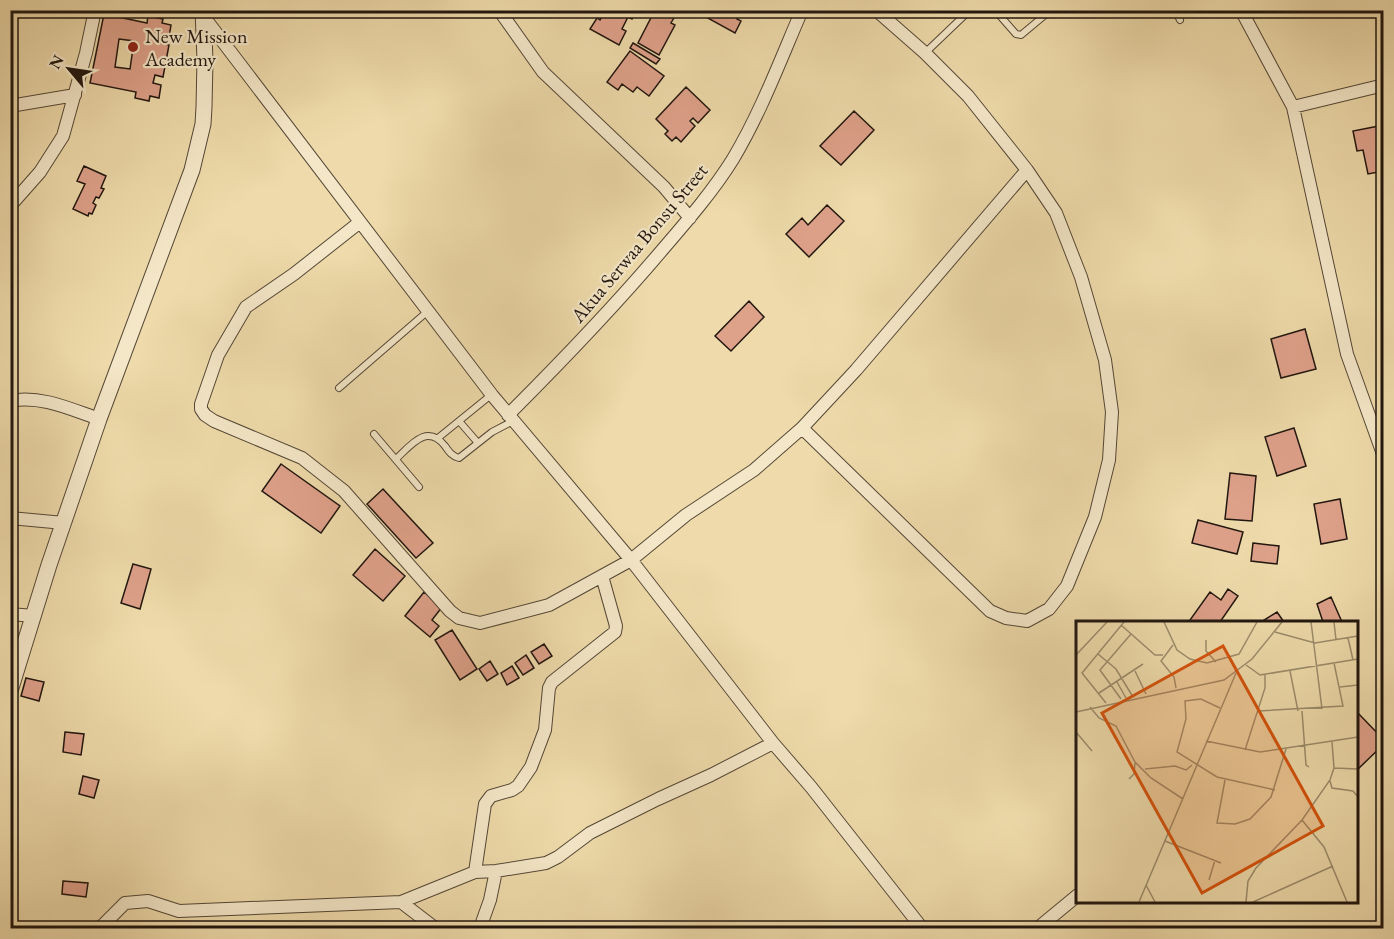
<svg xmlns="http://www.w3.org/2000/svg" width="1394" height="939" font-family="'EB Garamond',serif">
	<rect width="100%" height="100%" fill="#eedaaa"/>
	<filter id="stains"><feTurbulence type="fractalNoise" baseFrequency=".00333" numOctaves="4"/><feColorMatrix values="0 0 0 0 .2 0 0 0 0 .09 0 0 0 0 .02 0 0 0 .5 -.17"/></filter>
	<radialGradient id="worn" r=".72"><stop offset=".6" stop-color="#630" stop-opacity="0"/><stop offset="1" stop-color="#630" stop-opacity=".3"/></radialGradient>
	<!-- building -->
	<path fill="#dea18a" stroke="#21160f" stroke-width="1.5" fill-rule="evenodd" d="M605,10H636L632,19L628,17L622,29L626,31L619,45L590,29L597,18L600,20Z
		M655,10H665L675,16L671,23L675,25L659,55L638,43Z
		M707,10H742L737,19L741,21L735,33L704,16Z
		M104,14L147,23L148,16L163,19L162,23L171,25L169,37L162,36L160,43L169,45L163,77L155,75L153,83L161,85L159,98L150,96L149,101L135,98L136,92L90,83ZM119,39L134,41L130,69L115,67Z
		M633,43L660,59L656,64L630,48Z
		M630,51L664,76L649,96L637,87L633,92L622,84L618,90L607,82Z
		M686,87L710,110L698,123L693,118L690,121L695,126L681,142L676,137L672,141L665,134L668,131L656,119Z
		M854,111L874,130L841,165L820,146Z
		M1384,125V171L1368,174L1363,150L1357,151L1353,131Z
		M84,166L106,176L101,188L104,189L99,198L96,197L93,203L96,205L92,214L89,213L88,216L73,209L85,184L77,181Z
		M827,205L844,221L809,257L786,234L802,218L808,225Z
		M749,301L764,317L731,351L715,336Z
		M1305,329L1316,369L1281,378L1271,339Z
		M1294,428L1306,466L1277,476L1265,437Z
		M281,464L340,506L321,533L262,491Z
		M1230,473L1256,476L1252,521L1225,519Z
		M383,489L433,543L416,558L367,504Z
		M1340,499L1347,539L1321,544L1314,504Z
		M1198,520L1243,532L1237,554L1192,543Z
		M1253,543L1279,546L1277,564L1251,561Z
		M375,549L405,576L383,601L353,575Z
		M133,564L151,569L140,609L121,603Z
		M1228,589L1238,596L1220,622H1193L1190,620L1210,592L1221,600Z
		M424,592L442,607L432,620L439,626L430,637L405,616Z
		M1331,597L1342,622H1323L1317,604Z
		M1277,612L1284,622H1261Z
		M452,630L477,669L460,680L435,640Z
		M544,644L552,656L539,664L531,652Z
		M526,655L534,668L523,675L515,663Z
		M490,661L498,674L487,681L479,669Z
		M512,666L519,678L507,685L501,673Z
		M26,678L44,682L39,701L21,696Z
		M1356,711L1384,740V744L1358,769Z
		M65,732L84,734L81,755L63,752Z
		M83,776L99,780L94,798L79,794Z
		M63,881L88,883L86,897L62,894Z"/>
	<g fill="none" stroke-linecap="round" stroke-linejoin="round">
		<defs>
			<path id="service" d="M995,10L1016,34L1021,35L1051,10
				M1175,10L1180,20
				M925,53L970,10
				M339,388L428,311
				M459,421L478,443
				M374,434L419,487
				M438,438L491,395
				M396,459C411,445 427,423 445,446C449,452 452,456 459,458L492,432L513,421"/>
			<path id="minor" d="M499,10L543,72L664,187L690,218
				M1241,10L1293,107L1347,354L1384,457
				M204,17L492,395L631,560L773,743L811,787L922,928
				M10,106L75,95
				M1293,107L1384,85
				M10,206L40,172L63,136L86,53L95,10
				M360,222L294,274L246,307L218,355L201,404V409L205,415L214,421L302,458L344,491L450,611L459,618L480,623L549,605L631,560L686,515L754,470L802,428L856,370L1027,170
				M10,401C41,395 70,409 99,419
				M508,415C562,361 614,307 663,249C688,220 713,191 733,159C761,112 780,61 802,10
				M802,428L990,611L1006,618L1027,621L1049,609L1067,586L1095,517L1109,460L1112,412L1105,360L1081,277L1056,213L1027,170L968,96L925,53L876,10
				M10,518L64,523
				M10,614L34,616
				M475,872L485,804L491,796L512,790L518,786L531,767L545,730L549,688L552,682L615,632L616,626L602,576
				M401,902L435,928
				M100,928L125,903L148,901L179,911L401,902L475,872L496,871L546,863L558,857L590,833L658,799L711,775L773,743
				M480,928L490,900L496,871
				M1038,928L1078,895"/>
			<path id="tertiary" d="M10,691L49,565L99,419L192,170L203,124L204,107L205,60L203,10"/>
		</defs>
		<!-- service casing -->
		<use href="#service" stroke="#544736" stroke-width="8"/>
		<!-- minor casing -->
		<use href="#minor" stroke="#544736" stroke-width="14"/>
		<!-- tertiary casing -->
		<use href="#tertiary" stroke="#544736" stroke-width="17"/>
		<!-- service -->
		<use href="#service" stroke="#f4e7c8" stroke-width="6"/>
		<!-- minor -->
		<use href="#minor" stroke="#f4e7c8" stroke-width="12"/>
		<!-- tertiary -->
		<use href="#tertiary" stroke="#f4e7c8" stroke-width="15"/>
	</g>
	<!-- markers -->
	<circle fill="#8f2418" stroke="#f4e7c8" stroke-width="2" cx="133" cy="47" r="6"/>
	<g text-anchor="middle" stroke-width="4.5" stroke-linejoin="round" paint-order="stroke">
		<!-- poi labels -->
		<g font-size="20" fill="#21160f" stroke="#f4e7c8" text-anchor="start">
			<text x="145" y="43">New Mission<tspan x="145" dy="23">Academy</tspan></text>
		</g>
		<!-- street labels -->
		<g font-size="20" fill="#21160f" stroke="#f4e7c8">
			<text transform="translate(639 243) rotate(-50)" y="7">Akua Serwaa Bonsu Street</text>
		</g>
	</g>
	<!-- overview -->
	<g transform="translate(1076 621)">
		<rect width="282" height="282" fill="#eedaaa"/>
		<path fill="none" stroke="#9c8c6c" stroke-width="1.5" d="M88,1L101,29L114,38L131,42L163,33L181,1M235,1L246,88M258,1L260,19M45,4L79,34H87M199,11L239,22L282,15M272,17L277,39M130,19V30L140,41M97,24L85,40L98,56L100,67M22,33L40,48L57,76M0,34L31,1M170,44L184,54L282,38M59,50L70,73M214,50L222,90M41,61L50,77M264,66L282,64M23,72L67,43M45,78L24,49L55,13M30,82L6,52L48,1M14,86L23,97L40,105L59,141L75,157L107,178M144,87L125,78L109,80L110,98L101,131L141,156L199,169M182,90L267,85L258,42M226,90L230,144L233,146M0,91L148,59L176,38L206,1M0,111L16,130M130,120L184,131L282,116M169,129L189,67V54M258,147L282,148M69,148L99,145L110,149L116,144M53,158L58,153L59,142M149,159L141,202L159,203L174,198L195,176L210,128M254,160L256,167L277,170L282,176M226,199L248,226L271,281M89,220L145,242M133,259L139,239M70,264L79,281M63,281L160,52M170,281L172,260L180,247L226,199L254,159L258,147L256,121M177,281L257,245"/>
		<path fill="#d4520c" fill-opacity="0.15" stroke="#d4520c" stroke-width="3" d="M147,25L247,205L126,272L26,92Z"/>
		<rect width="282" height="282" fill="none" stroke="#21160f" stroke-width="3"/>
	</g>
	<!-- margin -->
	<rect width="1394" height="939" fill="none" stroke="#eedaaa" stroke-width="36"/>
	<rect x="12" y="12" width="1370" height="915" fill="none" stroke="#21160f" stroke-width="3"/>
	<rect x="18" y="18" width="1358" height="903" fill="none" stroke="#21160f" stroke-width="1.5"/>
	<!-- north arrow -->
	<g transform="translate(69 69) rotate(299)" stroke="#f4e7c8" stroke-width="4.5" paint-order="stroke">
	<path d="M0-4.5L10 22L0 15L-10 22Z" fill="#21160f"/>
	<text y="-9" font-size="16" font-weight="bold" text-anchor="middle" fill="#21160f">N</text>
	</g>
	<rect width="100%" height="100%" filter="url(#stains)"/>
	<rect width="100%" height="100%" fill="url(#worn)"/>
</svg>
